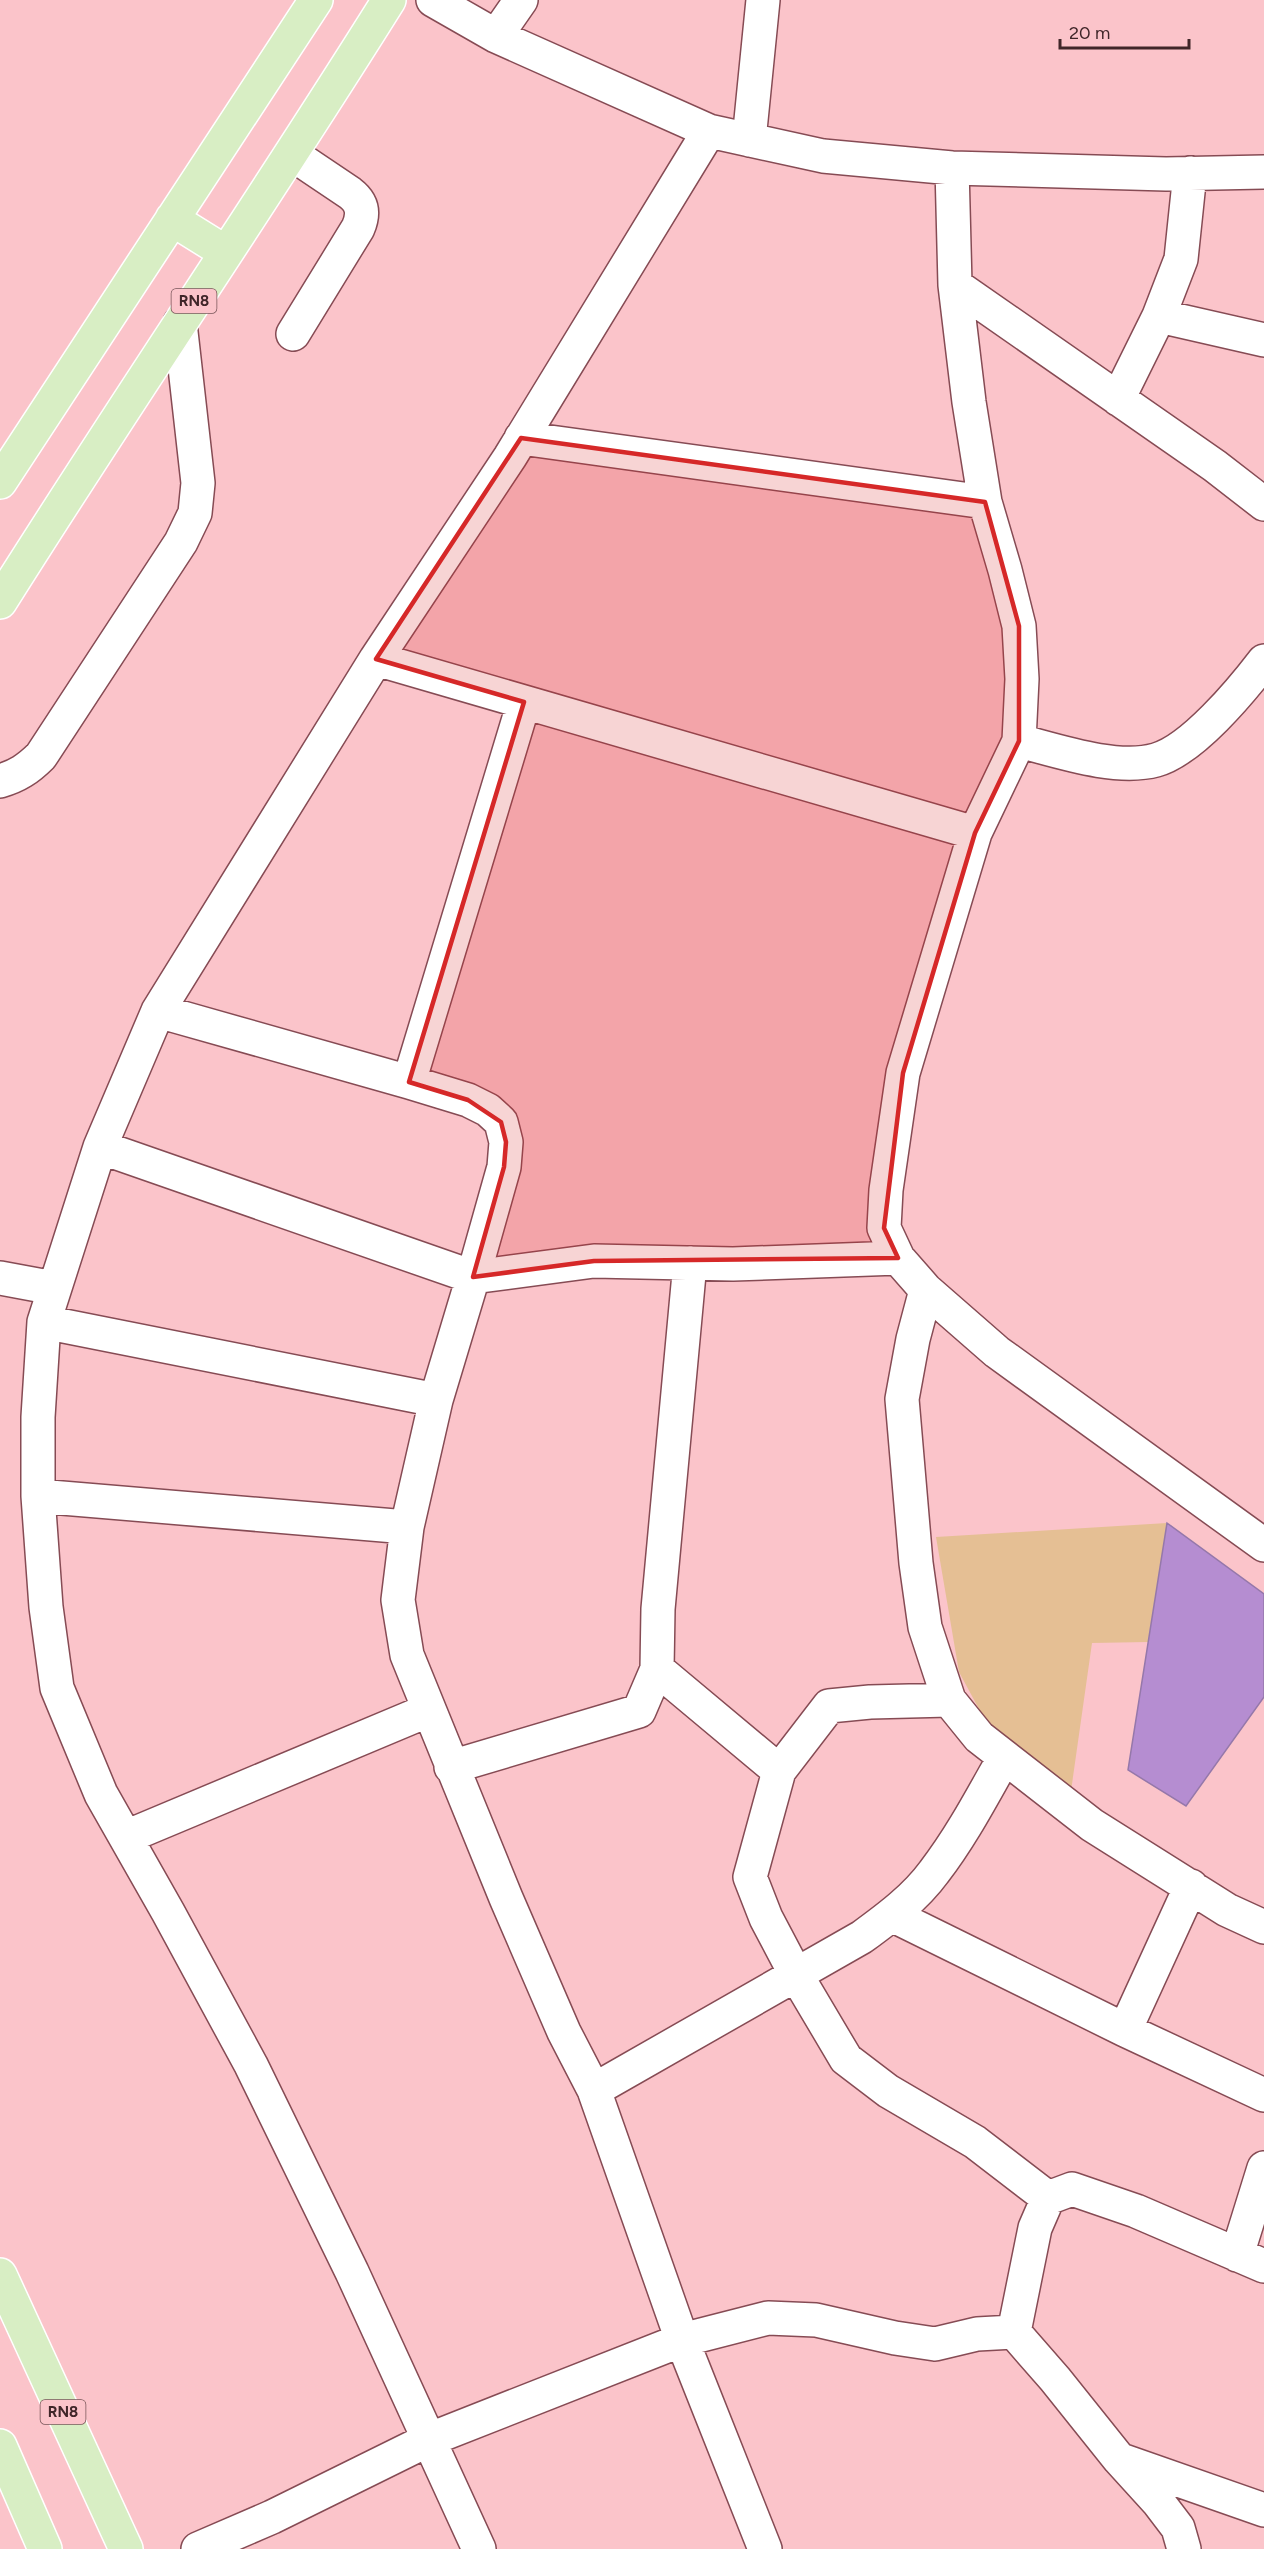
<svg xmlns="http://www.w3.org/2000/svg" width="1264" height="2549" font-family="Figtree,sans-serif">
	<rect width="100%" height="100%" fill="#fbc4ca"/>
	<!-- green -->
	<path fill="#e5bf94" d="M1167,1523L1148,1642L1092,1643L1071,1791L986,1722L959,1672L936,1537Z"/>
	<!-- building -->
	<path fill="#b58dd1" stroke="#9578aa" stroke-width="1.5" d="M1167,1523L1264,1594V1697L1186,1806L1128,1770Z"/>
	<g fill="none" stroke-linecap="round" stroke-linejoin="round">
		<defs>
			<path id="minor" d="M433,0L496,36L709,131L823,156L952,168L1166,174L1264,172
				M496,36L521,0
				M749,140L763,0
				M292,154L350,193C363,203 364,214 358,228L293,334
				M952,168L955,285L969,402L985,502L1005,570L1019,626L1022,679L1019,741L975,833L903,1073L886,1190L884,1228L898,1258L926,1290L997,1352L1264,1545
				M1190,173L1181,259L1159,316L1264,340
				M955,285L1215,466L1264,504
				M1118,399L1159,316
				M521,438L985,502
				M376,659L975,833
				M1019,741C1058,751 1116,771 1156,760C1192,750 1241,691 1264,661
				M0,781C17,776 28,769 41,756L181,542L195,513L198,483L180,323
				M409,1082L524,702
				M100,1147L473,1277L504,1167L506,1142L501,1122L488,1110L468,1100L409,1082L158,1011
				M0,1278L54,1288
				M926,1290L913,1339L902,1399L916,1563L925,1627L949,1700L979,1737L1092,1825L1227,1910L1264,1927
				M44,1322L436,1400
				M38,1496L407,1527
				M657,1669L779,1771
				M949,1700L870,1702L829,1706L779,1771L750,1877L766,1918L795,1973L846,2059L888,2091L975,2142L1048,2198
				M451,1767L639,1711L657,1669L658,1609L690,1263
				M126,1837L429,1710
				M892,1915L1125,2030L1264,2095
				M1125,2030L1191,1886
				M594,2090L862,1937C888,1918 915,1898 934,1872C961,1837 982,1797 1004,1758
				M1237,2255L1264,2168
				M1014,2332L1055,2379L1119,2459L1159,2503L1178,2528L1184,2549
				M1124,2461L1264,2510
				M198,2549L272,2517L428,2440L682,2340L768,2318L816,2320L895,2338L935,2344L977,2334L1014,2332L1035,2228L1048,2198L1072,2189L1136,2211L1264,2266
				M479,2549L352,2272L251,2065L168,1912L101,1794L57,1688L46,1607L38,1496V1417L44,1322L100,1147L158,1011L376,659L510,457L709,131
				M765,2549L682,2340L594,2090L564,2032L506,1898L407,1655L398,1600L407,1527L436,1400L473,1277L594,1261L733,1264L898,1258"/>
			<path id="major" d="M172,219L225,252
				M0,482L316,0
				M0,602C127,400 262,203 389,0
				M0,2275L126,2549
				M0,2446L45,2549"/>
		</defs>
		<!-- minor casing -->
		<use href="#minor" stroke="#864b54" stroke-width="36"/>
		<!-- major casing -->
		<use href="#major" stroke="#fff" stroke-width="36"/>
		<!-- minor -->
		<use href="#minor" stroke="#fff" stroke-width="33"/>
		<!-- major -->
		<use href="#major" stroke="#d8eec4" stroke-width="33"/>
	</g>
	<!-- marked area -->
	<path fill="#d62828" fill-opacity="0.2" stroke="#d62828" stroke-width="4.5" stroke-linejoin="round" d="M521,438L985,502L1019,626V741L975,833L903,1073L884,1228L898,1258L594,1261L473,1277L504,1167L506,1142L501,1122L468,1100L409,1082L524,702L376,659Z"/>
	<g text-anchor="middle" stroke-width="5" stroke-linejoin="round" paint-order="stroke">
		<!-- shield labels -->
		<g fill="#fbc4ca" stroke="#785559" stroke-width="1.5">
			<rect x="171.5" y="289" width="45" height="24" rx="4.5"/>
			<rect x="40.5" y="2400" width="45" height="24" rx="4.5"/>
		</g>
		<g font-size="15" font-weight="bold" fill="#402629">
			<text x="194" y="306">RN8</text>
			<text x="63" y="2417">RN8</text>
		</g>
	</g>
	<!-- scale -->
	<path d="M1060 39v9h129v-9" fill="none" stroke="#402629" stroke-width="3"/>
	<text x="1069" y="39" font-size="18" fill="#402629" stroke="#fbc4ca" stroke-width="4.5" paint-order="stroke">20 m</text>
</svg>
